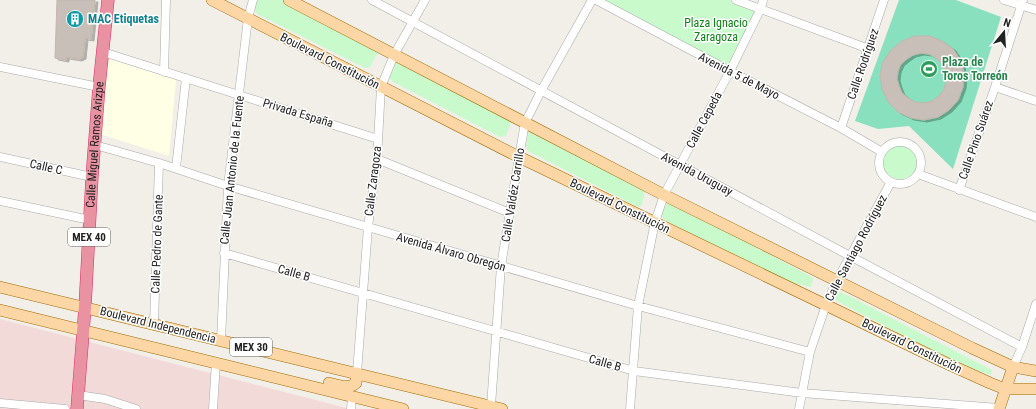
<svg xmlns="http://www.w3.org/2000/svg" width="1036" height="409" font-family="'Roboto Condensed',sans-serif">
	<defs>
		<filter id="shadow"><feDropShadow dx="3" dy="2" stdDeviation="0" flood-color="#0004"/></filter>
	</defs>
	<rect width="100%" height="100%" fill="#f2efe9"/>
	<!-- commercial -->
	<path fill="#f2dad9" d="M0,319L351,409H0Z"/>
	<!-- education -->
	<path fill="#ffffe5" d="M108,58L176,80L169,156L100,134Z"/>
	<!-- park -->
	<path fill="#c8facc" d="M257,0H282L375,48L378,52L370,67L365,68L257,14L254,8Z
		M597,0H735L760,8L730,71Z
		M402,62L510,119L511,122L506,136L500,137L393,82L389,77L396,63Z
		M529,131L645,190L642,205L638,207L528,151L526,145Z
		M883 162a17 17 0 1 1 34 0a17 17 0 1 1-34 0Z
		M670,202L810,276L813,278L811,287L785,281L664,220L662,215L665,205Z
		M838,292H841L992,370L991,375L959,365L837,301L835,298Z"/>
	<!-- pitch -->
	<path fill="#88e0be" d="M899,0H956L1001,17L953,169L909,126L878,129L855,121Z"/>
	<!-- building -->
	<path fill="#c7bfb8" stroke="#c4b6ab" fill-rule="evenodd" filter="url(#shadow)" d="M57,0H95L91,39L85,38L83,57L79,59L66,57V60L55,58Z
		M915,36H930L942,41L953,49L961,61L964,74L963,87L958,100L949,110L938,117L924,120L911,118L898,112L888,102L882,89L880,75L883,62L891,50L902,41ZM921,53L929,54L936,58L942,64L946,72V81L944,89L939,96L932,101L923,103L915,102L908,98L902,93L899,86L897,79L898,71L901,64L907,59L913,55Z"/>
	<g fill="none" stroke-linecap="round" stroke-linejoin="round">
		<defs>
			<path id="minor" d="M372,0L850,256L1022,347
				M596,0L730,71L841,128L882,152
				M736,0L869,49
				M1004,0L1036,10
				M103,52L378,139
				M0,67L99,87
				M164,72L166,0
				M995,87L1036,101
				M841,128L884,0
				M879 163a21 21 0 1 1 42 0a21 21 0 1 1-42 0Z
				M95,145L159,163L228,186L638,306L810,352
				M0,157L92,177
				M377,159L510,213
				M176,168L186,78
				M918,174L1036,217
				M959,190L995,87L1023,0
				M0,201L90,220
				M224,253L634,371L802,393L999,408
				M154,324L159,163
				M221,340L228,186L248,18L253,0
				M1013,367L1022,347L1036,304
				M357,373L368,227L377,159L381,87L394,55L425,0
				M78,395L105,399L136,409
				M0,403L65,409
				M491,406L501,266L519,157L525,123L541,91L592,0
				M213,409L216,362
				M351,409L352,396
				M630,409L638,306L655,222L664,195L730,71L761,8L763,0
				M799,409L810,352L826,305L837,280L891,182"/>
			<path id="major" d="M212,0L519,157L946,363L990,383L1005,389H1036
				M289,0L664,195L972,348L1013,367L1036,371
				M0,287L502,409
				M0,310L403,409
				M329,383C337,385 348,390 356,383L357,373
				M999,409L1013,367"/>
			<g id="highway">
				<path id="s1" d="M77,409L85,307L92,177L99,87L108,0"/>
			</g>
		</defs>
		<!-- minor casing -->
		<use href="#minor" stroke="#a9a9a9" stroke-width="9"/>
		<!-- major casing -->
		<use href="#major" stroke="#a06b00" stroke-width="12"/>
		<!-- highway casing -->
		<use href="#highway" stroke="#dc2a67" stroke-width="13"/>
		<!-- minor -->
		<use href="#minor" stroke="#fff" stroke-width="8"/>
		<!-- major -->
		<use href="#major" stroke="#fcd6a4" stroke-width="11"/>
		<!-- highway -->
		<use href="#highway" stroke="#e892a2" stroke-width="12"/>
	</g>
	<!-- icons -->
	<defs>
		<symbol id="building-disc" viewBox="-11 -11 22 22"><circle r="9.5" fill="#0f9aa8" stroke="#fff"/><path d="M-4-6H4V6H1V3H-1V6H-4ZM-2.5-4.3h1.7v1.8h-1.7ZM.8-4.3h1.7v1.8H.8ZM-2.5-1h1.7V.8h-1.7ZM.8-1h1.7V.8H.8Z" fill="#fff"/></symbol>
		<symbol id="stadium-disc" viewBox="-11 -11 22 22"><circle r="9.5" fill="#2e9e5b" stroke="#fff"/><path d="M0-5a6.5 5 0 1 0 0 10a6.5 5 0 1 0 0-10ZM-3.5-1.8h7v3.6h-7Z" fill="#fff"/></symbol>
	</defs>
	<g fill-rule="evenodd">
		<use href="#building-disc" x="65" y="9" width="20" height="20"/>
		<use href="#stadium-disc" x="919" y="59" width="20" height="20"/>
	</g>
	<g text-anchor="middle" stroke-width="3" stroke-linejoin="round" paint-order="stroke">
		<!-- shield labels -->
		<g fill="#fff" stroke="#646464" stroke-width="1">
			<rect x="68" y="228" width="42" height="18" rx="3"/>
			<rect x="230" y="338" width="42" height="18" rx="3"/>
		</g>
		<g font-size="11" font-weight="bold" fill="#222">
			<text x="89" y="241">MEX 40</text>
			<text x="251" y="351">MEX 30</text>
		</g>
		<!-- culture labels -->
		<g font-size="12" font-weight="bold" fill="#0d838f" stroke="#fff" text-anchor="start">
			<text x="88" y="23">MAC Etiquetas</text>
		</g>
		<!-- park labels -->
		<g font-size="12" fill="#0c8416" stroke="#fff">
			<text x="716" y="27">Plaza Ignacio<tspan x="716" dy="14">Zaragoza</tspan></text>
		</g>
		<!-- street labels -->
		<g font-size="12" fill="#222" stroke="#fff">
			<text transform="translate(330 61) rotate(27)" y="4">Boulevard Constitución</text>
			<text transform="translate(863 64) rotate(-71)" y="4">Calle Rodríguez</text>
			<text transform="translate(739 76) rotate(27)" y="4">Avenida 5 de Mayo</text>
			<text transform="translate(298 113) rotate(17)" y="4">Privada España</text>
			<text transform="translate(704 120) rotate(-62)" y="4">Calle Cepeda</text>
			<text transform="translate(976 140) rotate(-71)" y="4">Calle Pino Suárez</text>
			<text dy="4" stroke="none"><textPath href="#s1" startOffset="265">Calle Miguel Ramos Arizpe</textPath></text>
			<text transform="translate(46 167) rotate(13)" y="4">Calle C</text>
			<text transform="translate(232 170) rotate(-84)" y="4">Calle Juan Antonio de la Fuente</text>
			<text transform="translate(697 174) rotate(28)" y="4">Avenida Uruguay</text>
			<text transform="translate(373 181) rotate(-83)" y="4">Calle Zaragoza</text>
			<text transform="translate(513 195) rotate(-81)" y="4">Calle Valdéz Carrillo</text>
			<text transform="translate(620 206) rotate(26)" y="4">Boulevard Constitución</text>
			<text transform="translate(157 244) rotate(-88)" y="4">Calle Pedro de Gante</text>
			<text transform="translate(856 248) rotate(-62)" y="4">Calle Santiago Rodríguez</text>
			<text transform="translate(451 252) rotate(16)" y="4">Avenida Álvaro Obregón</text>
			<text transform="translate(294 273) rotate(16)" y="4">Calle B</text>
			<text transform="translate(158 325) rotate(14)" y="4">Boulevard Independencia</text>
			<text transform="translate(912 346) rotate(26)" y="4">Boulevard Constitución</text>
			<text transform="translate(605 363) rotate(16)" y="4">Calle B</text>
		</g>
		<!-- leisure labels -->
		<g font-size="12" font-weight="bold" fill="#27864d" stroke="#fff" text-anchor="start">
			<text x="942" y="66">Plaza de<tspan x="942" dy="14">Toros Torreón</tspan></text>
		</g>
	</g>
	<!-- north arrow -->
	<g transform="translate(1004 32) rotate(18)" stroke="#ffffff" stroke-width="3" paint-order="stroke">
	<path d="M0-3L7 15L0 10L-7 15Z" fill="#222222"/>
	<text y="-6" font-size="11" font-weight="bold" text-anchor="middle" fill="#222222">N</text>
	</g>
</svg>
